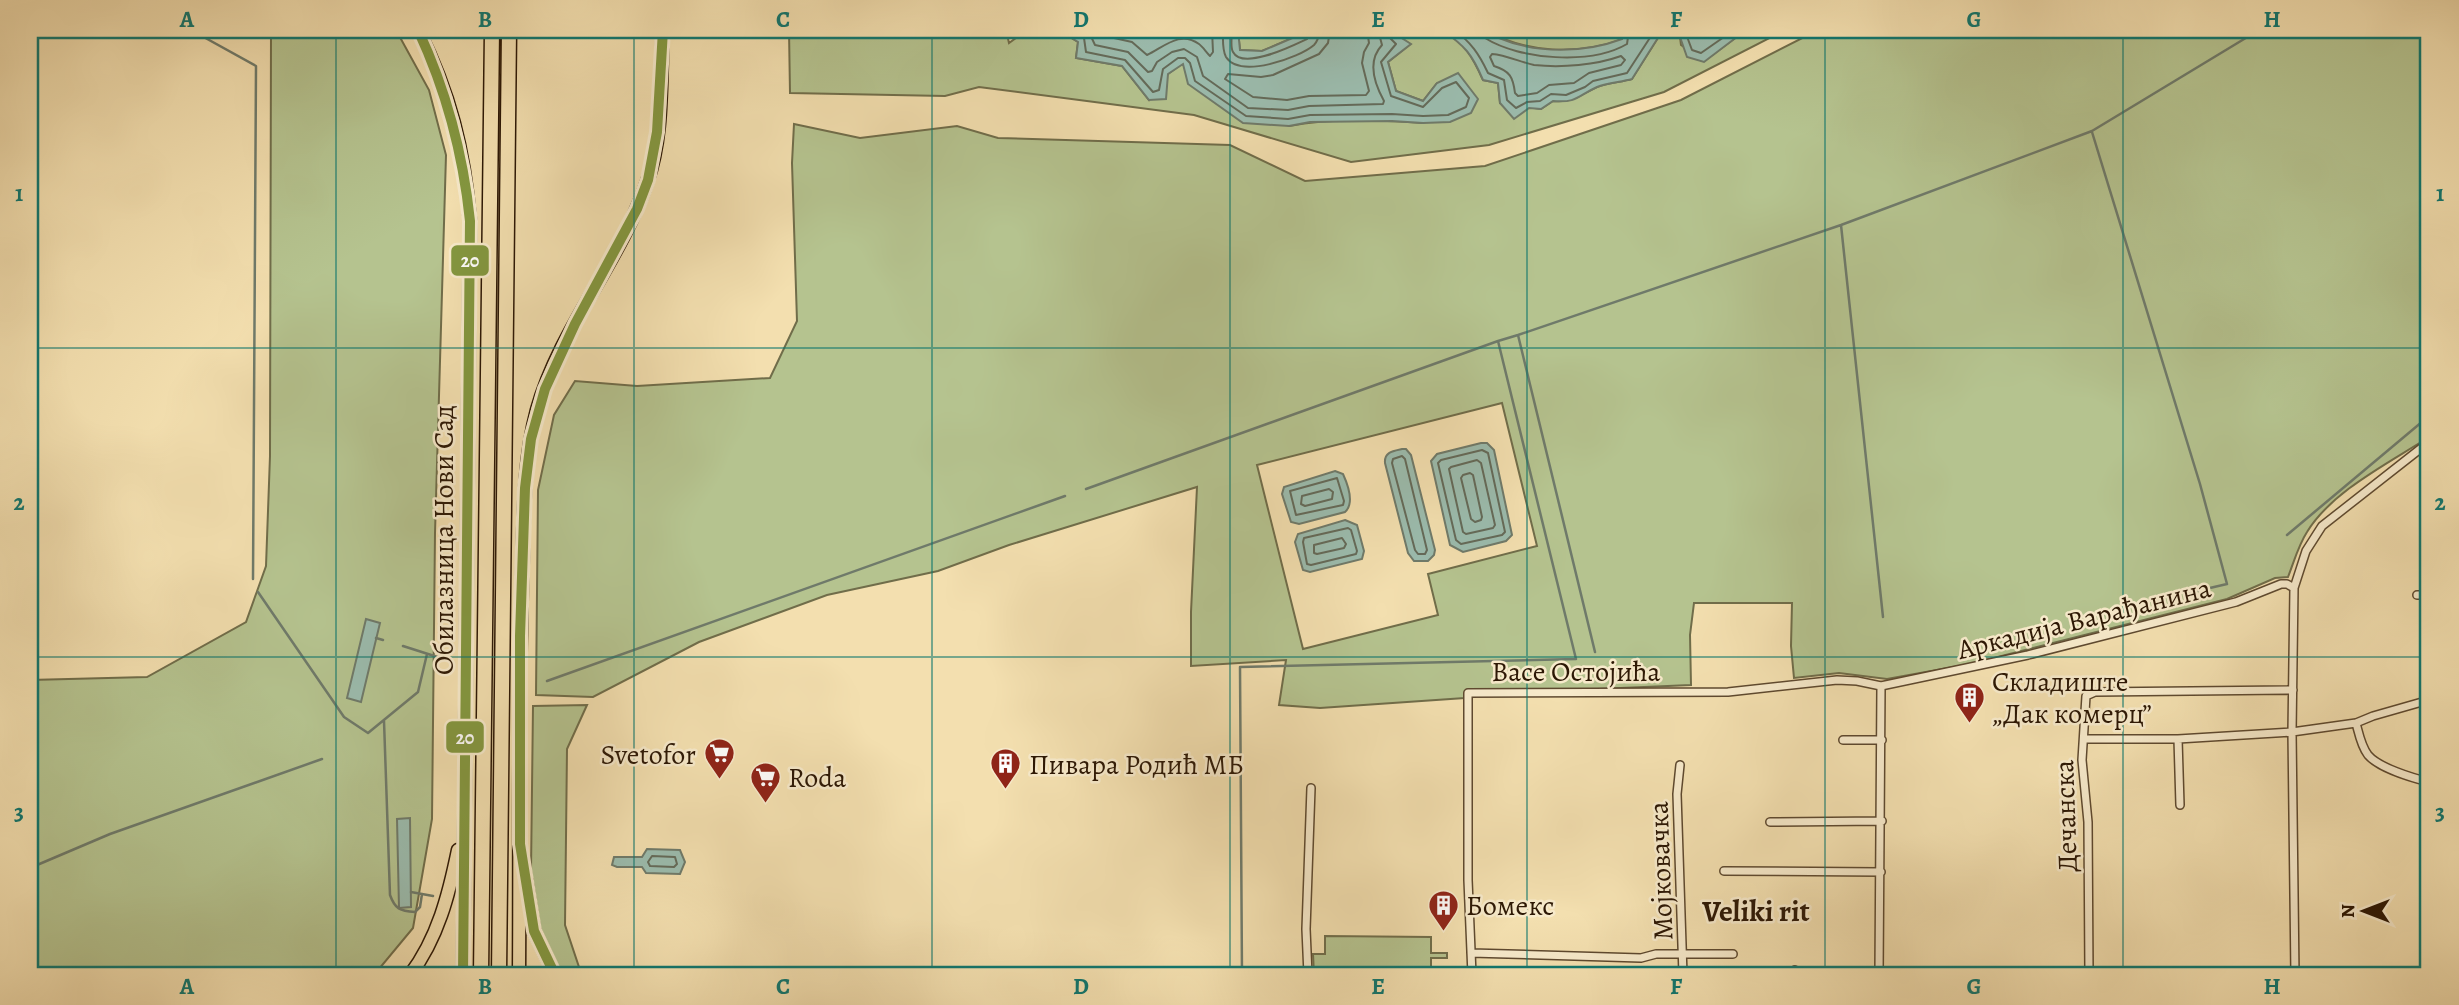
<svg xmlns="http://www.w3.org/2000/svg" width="2459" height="1005" font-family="Alegreya,serif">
	<rect width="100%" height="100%" fill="#f3dfaf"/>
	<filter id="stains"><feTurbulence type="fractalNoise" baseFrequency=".00286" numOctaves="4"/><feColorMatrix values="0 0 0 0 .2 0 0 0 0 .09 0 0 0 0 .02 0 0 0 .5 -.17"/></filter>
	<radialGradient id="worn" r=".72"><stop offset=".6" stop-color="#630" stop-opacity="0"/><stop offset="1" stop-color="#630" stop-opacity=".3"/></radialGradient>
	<!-- green -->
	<path fill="#b5c38f" stroke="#706d4a" stroke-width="2" fill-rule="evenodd" d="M271,30H396L429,90L446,155L435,533L432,819L413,928L374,975H30V680L147,677L246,622L266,566L270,456Z
		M789,30H1006L1009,43L1027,30L1060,31L1078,42L1076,58L1122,66L1149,100L1168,74L1183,63L1289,126C1332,118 1379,120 1423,123L1437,83L1423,101L1396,91L1388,62L1410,44L1389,30C1404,30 1427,26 1440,30C1462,35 1475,62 1483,80L1498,83L1500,103L1541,109L1553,101C1573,103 1580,95 1597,87C1607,83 1621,82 1632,79L1661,33L1680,37L1681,45L1704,61L1746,30H1785L1664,92L1489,145L1351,162L1194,115L979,87L945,96L790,93Z
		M1238,30H1311L1262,51L1240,50Z
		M1484,30H1622L1623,39C1578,56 1526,53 1484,30Z
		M1818,30H2429V437C2389,463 2332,491 2307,532C2298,546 2294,562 2288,577L2275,578L2227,599L1970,664L1887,679L1839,673L1794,678L1791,646L1792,603H1694L1690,635L1691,685L1597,689H1490L1465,698L1320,708L1279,705L1286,660L1191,666V612L1197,487L1009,545L938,571L827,595L699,642L593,697L536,695L538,490L554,415L575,381L637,386L770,378L797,321L792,163L794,124L860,138L957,126L998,138L1230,145L1305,181L1485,166L1681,100ZM1502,403L1537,546L1428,574L1438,615L1303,649L1257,465Z
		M587,705L567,749L565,925L581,973H601L602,975H565L555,962L539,926L531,871L533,706Z
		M1325,936L1431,937V953H1447V958H1431V969L1467,971V975H1314L1313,954H1325Z"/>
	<!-- water -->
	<path fill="#9bbcae" stroke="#6f7a6a" stroke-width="2" d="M1052,30H1238L1240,50L1262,51L1311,30H1389L1411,44L1388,62L1396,91L1423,101L1437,83L1458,73L1478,99L1471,113L1450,122L1423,123L1392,121L1310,122L1289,126L1243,123L1188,84L1183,64L1168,74L1166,99L1149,100L1122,66L1076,58L1078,42L1060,31Z
		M1442,30C1454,30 1473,26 1485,30C1490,32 1495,36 1499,38C1537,54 1585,53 1622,39V30H1746L1704,62L1687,57L1680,37L1661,33L1632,79C1621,82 1607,83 1597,87C1577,96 1578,103 1553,101L1541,109L1529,108L1514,119L1500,103L1498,83L1483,80C1472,54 1465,46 1442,30Z
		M1481,443H1487L1494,450L1512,535L1506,541L1463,552L1450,545L1431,461L1437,454Z
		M1402,449H1406L1411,455L1435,550L1434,555L1428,561H1414L1408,553L1385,463C1384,452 1393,451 1402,449Z
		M1335,471L1343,474C1348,485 1355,503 1345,512L1299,524L1291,522L1282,494L1284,487Z
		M1345,520L1357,525L1364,551L1362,559L1310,572L1303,570L1295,542L1298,534Z
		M366,619L380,623L361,702L347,698Z
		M410,818L411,907L399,908L397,819Z
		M647,849L680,850L685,862L680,874L646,873L642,867H617L612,865L614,857H642Z"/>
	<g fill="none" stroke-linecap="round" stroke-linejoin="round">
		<!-- shore -->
		<path stroke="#646a59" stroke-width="2" d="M1072,30L1084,38L1086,52L1125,60L1153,92L1159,90L1163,69L1178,58H1185L1190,63L1195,81L1246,116L1288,119L1310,115L1392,114L1423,116L1448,115L1466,107L1469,98L1456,82L1442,88L1423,107L1391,96L1381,62L1396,44L1388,36L1387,30
			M1088,30L1095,45L1128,52L1148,72L1152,71L1157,62L1172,52L1184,49L1197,57L1203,76L1248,108L1288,110L1309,106L1383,104L1384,101C1374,83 1367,61 1382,45L1378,30
			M1101,30L1105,36L1132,42L1147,55C1164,47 1180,30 1199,44C1203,47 1206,52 1210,56L1213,52L1212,30
			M1223,30C1223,38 1222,50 1226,57C1240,79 1299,58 1314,45C1318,41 1319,36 1320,30
			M1232,30C1232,36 1230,47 1233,52C1243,71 1294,45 1307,39L1311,30
			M1330,30L1328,43L1319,54L1273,75L1261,77L1228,74L1225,79L1253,97L1287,100L1309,96L1366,95L1369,91L1362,63L1364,52L1369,43L1367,30
			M1454,30C1471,42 1479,54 1488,73L1504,80L1507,100L1516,108L1527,102L1540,101L1551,94L1566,95L1585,87L1593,81L1627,73L1655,30
			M1482,30L1485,38C1520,60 1591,65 1627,44L1629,30
			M1681,30L1686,34L1692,50L1701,53L1734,30
			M1492,54C1506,55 1520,62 1534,65C1562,68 1596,65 1621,56L1625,60L1621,65L1589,73L1574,83L1549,85L1537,93L1518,96L1515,93C1513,77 1510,71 1494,66L1490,57Z
			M1482,450L1488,453L1505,532L1502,535L1461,544L1456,540L1438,463L1441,460Z
			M1402,456L1405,459L1427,550L1425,554H1418L1415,550L1392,463L1393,459Z
			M1477,460L1481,463L1495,525L1493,528L1466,534L1463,532L1449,469L1451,467Z
			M1470,473L1473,475L1482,517L1481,520L1475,522L1471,519L1461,478L1463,475Z
			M1337,478L1344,501L1343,505L1296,515L1290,491Z
			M1329,489L1333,492L1332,499L1305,506L1301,504L1302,496Z
			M1348,528L1351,530L1357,551L1356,554L1311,565L1307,564L1303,542L1304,538Z
			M1342,538L1346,544L1344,548L1317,554L1314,553V545Z
			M652,856L675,857L677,864L674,867L650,866L648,862Z"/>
		<!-- stream -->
		<path stroke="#6f7a6a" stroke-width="2.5" d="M191,30L256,66L253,579
			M2092,132L2200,484L2227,584L2184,594
			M1841,225L1883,617
			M1086,489L1498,341
			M2287,535L2429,416
			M258,592L344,717L368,733L418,692L427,654
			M376,638L383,640
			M403,646L450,661
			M1595,652L1518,335L1841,225L2092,131L2259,30
			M547,681L1065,496
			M384,721L390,895C395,909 400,911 415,912L420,907L422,894
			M30,868L110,834L322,759
			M411,892L433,896
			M1242,975L1240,667L1576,659L1498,341L1518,335"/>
		<defs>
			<path id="minor" d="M2294,588L2306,551L2322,526L2429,442
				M2417,595H2429
				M2356,723C2359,734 2361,746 2368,755C2379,768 2413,778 2429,782
				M2084,739H2178L2292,732L2356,723L2373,716L2429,700
				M2178,739L2180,805
				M1843,740H1882
				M1680,765L1677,794L1683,975
				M1770,822L1882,821
				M1724,871L1881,872
				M1471,953L1641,958L1656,954H1733
				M1795,970L1797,975
				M1308,975L1306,929L1311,788
				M1472,975L1468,880V693L1728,692L1837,680L1857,681L1881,686L2028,655L2236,602L2281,584H2287L2294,588L2292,732L2295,975
				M1879,975L1881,686
				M2089,975L2088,822L2082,760L2086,696L2095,692L2293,690"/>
			<path id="primary" d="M418,30C450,93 464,150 470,221L463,975
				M526,880L534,931L555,975
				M410,975C438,938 449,894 458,850
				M519,975C520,845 518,714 522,584C524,526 522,466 537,410C560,328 620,262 647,182C664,135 660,79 663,30"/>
			<path id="motorway" d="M481,975L492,30
				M499,975L509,30"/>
		</defs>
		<!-- minor casing -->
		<use href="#minor" stroke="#5e492f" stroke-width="10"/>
		<!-- primary casing -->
		<use href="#primary" stroke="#2c1704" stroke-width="15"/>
		<!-- motorway casing -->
		<use href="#motorway" stroke="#2c1704" stroke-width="17"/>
		<!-- minor -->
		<use href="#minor" stroke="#f7eacb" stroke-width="7"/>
		<!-- primary -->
		<use href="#primary" stroke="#f3dfaf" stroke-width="12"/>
		<!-- motorway -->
		<use href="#motorway" stroke="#f3dfaf" stroke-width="14"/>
		<defs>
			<path id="bus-1" d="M418,30C447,92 463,153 470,221L463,975
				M555,975L534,931L520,844V636L525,488L531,439L545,389L575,324L637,209L648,180L657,132L663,30"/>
		</defs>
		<!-- bus-1 casing -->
		<use href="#bus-1" stroke="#f7eacb" stroke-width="16"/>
		<!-- bus-1 -->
		<use href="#bus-1" stroke="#83973f" stroke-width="10"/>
	</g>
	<!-- grid -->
	<path fill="none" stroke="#0f766e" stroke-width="2" stroke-opacity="0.55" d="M336,30V975M634,30V975M932,30V975M1230,30V975M1527,30V975M1825,30V975M2123,30V975M30,348H2429M30,657H2429"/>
	<!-- icons -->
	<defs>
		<symbol id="building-pin" viewBox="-11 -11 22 30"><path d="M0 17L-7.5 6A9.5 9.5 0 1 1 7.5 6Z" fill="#8f2418" stroke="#f7eacb"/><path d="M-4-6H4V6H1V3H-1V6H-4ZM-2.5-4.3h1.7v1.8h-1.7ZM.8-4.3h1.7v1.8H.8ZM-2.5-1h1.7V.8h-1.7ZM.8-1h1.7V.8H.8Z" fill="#fff"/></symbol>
		<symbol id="supermarket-pin" viewBox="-11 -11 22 30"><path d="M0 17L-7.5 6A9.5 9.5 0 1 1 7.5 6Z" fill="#8f2418" stroke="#f7eacb"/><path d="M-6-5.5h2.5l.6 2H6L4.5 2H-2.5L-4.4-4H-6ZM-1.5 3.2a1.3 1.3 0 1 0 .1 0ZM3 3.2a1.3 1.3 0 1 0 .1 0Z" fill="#fff"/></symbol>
	</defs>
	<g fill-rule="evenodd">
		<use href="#building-pin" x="1952" y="680" width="35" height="47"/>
		<use href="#supermarket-pin" x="702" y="736" width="35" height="47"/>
		<use href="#building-pin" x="988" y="746" width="35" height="47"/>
		<use href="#supermarket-pin" x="748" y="760" width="35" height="47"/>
		<use href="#building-pin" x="1426" y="888" width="35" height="47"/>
	</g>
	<g text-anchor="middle" stroke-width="5" stroke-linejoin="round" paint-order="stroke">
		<!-- street labels -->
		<g font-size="28" fill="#2c1704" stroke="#f7eacb">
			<text transform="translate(443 540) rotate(-90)" y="10">Обилазница Нови Сад</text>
			<text transform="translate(2084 618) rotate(-14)" y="10">Аркадија Варађанина</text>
			<text x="1576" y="681">Васе Остојића</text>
			<text transform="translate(2065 816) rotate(-92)" y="10">Дечанска</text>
			<text transform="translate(1660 871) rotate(-92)" y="10">Мојковачка</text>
		</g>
		<!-- poi labels -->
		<g font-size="28" fill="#2c1704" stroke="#f7eacb" text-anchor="start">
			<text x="1992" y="691">Складиште<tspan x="1992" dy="32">„Дак комерц”</tspan></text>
			<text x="696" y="764" text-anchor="end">Svetofor</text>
			<text x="1029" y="774">Пивара Родић МБ</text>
			<text x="788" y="787">Roda</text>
			<text x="1466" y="915">Бомекс</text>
		</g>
		<!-- neighbourhood labels -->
		<g font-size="30" font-weight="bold" fill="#2c1704" stroke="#f7eacb">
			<text x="1756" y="921">Veliki rit</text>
		</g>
	</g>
	<g stroke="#f7eacb" stroke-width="2.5">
		<rect x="450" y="244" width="40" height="33" rx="7" fill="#83973f"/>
		<rect x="445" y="720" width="40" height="34" rx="7" fill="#83973f"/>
	</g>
	<g font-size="19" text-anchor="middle" font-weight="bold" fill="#fff">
		<text x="470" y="267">20</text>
		<text x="465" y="744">20</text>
	</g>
	<!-- margin -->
	<rect width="2459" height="1005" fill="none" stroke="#f3dfaf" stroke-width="77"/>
	<!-- north arrow -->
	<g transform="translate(2364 911) rotate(270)" stroke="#f7eacb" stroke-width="5" paint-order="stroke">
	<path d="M0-5L12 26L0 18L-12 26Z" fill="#2c1704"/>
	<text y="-10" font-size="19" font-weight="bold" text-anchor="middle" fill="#2c1704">N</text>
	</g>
	<rect x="38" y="38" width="2382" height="929" fill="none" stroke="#0f766e" stroke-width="2.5"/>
	<g font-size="23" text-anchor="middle" font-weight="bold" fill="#0f766e">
		<text x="187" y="27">A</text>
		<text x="485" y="27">B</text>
		<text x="783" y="27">C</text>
		<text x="1081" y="27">D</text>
		<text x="1378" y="27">E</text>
		<text x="1676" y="27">F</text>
		<text x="1974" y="27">G</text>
		<text x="2272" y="27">H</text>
		<text x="19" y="201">1</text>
		<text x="2440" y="201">1</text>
		<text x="19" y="510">2</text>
		<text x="2440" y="510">2</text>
		<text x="19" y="820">3</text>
		<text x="2440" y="820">3</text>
		<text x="187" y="994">A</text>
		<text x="485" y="994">B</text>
		<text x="783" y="994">C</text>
		<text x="1081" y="994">D</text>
		<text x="1378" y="994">E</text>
		<text x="1676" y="994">F</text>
		<text x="1974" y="994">G</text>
		<text x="2272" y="994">H</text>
	</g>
	<rect width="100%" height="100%" filter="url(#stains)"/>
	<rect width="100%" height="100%" fill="url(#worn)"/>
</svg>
